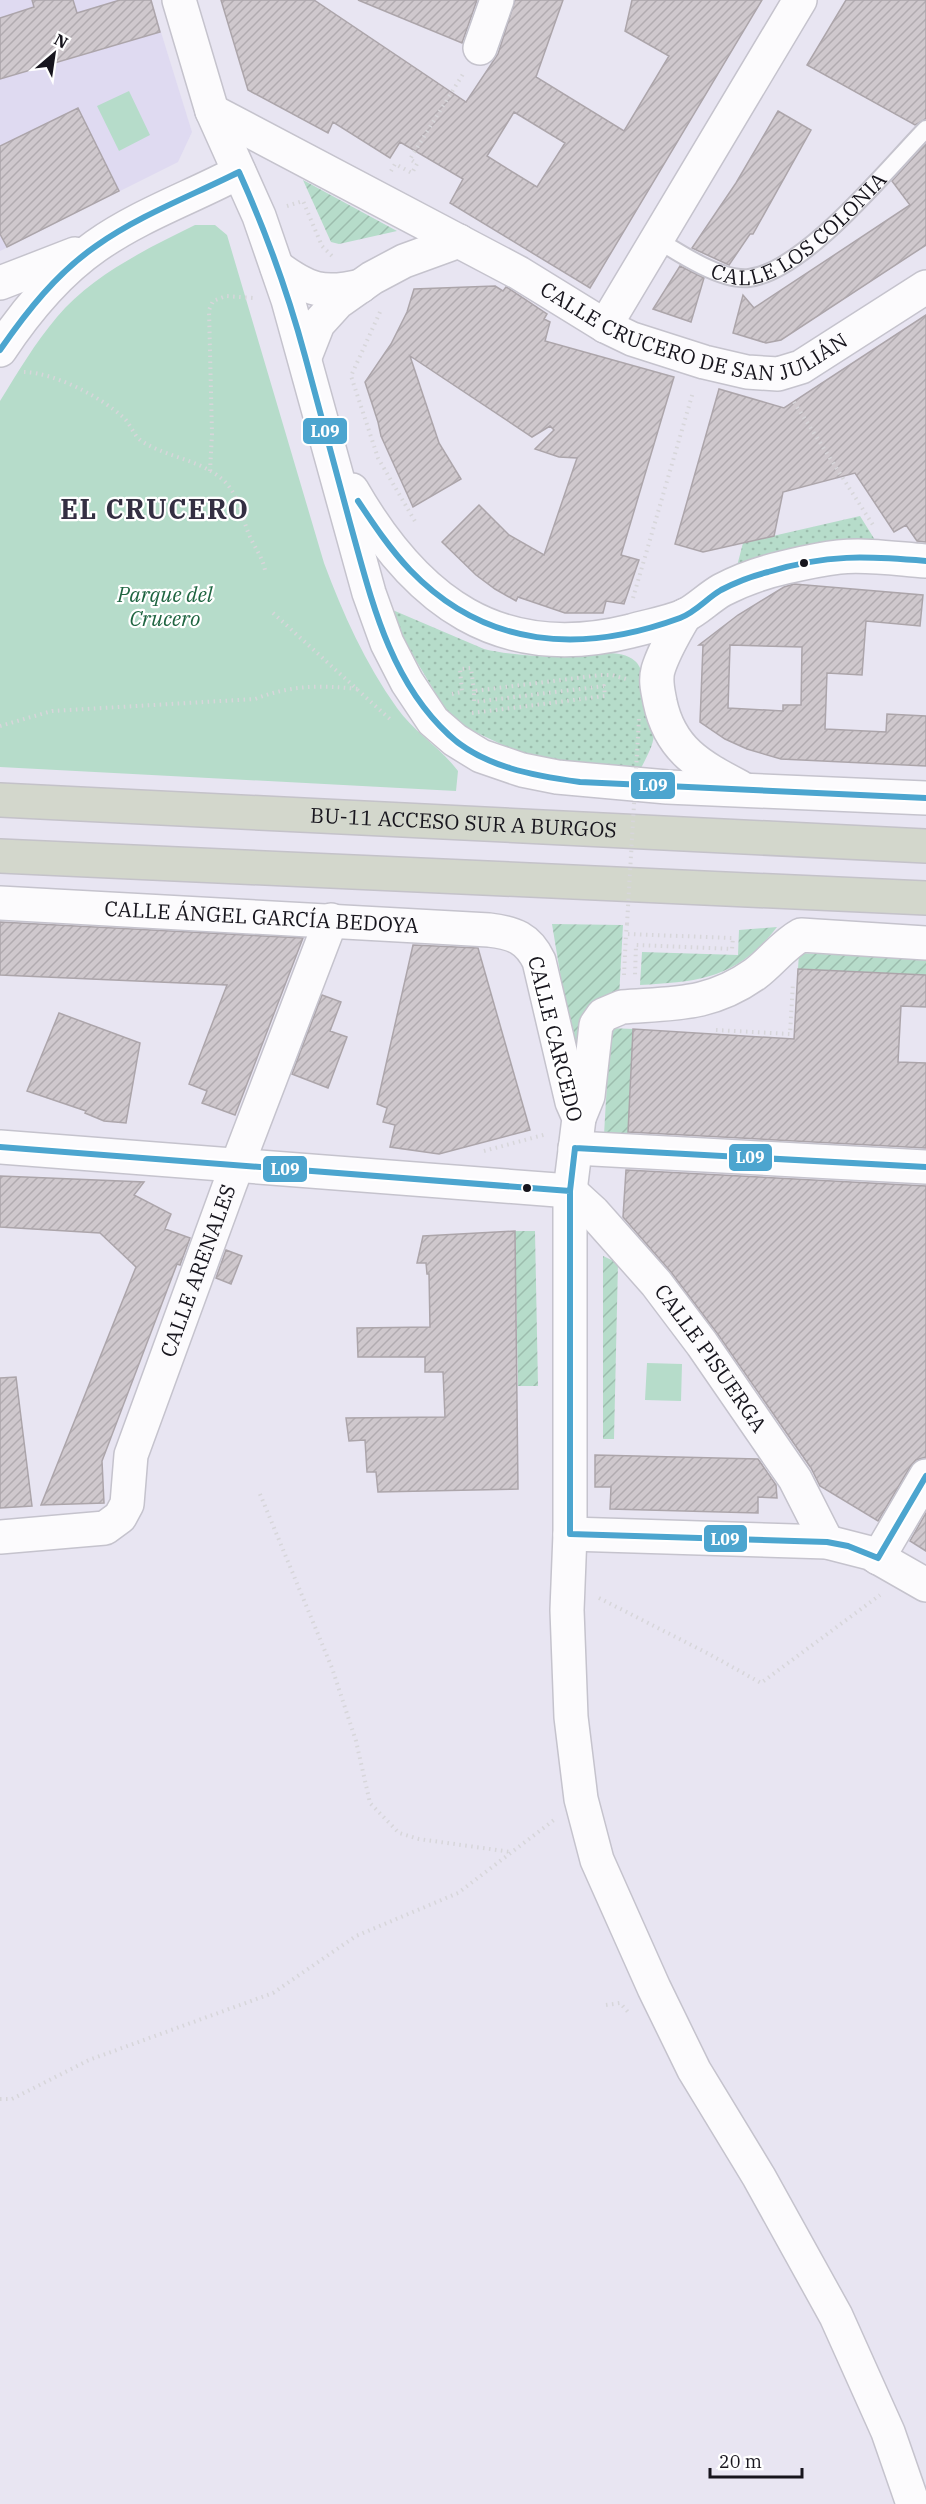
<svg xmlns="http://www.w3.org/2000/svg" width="926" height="2504" font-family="'IBM Plex Serif',serif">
	<defs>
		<pattern id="grass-dots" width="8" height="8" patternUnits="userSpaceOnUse" patternTransform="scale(1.5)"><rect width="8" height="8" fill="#b6dcca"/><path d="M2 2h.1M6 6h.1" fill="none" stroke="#9cbcad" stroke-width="1.8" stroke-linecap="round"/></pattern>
		<pattern id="garden-furrows" width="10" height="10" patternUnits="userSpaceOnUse" patternTransform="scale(1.5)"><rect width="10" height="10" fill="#b6dcca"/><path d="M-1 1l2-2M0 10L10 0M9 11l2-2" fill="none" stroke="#9cbcad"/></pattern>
		<pattern id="building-hatch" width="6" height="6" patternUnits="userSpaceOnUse" patternTransform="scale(1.5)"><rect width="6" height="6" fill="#cfc8cd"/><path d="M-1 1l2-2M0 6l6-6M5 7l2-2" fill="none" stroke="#b1abb0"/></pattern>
	</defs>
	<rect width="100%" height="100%" fill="#e8e5f2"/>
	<!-- built -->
	<path fill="#dfdaf1" d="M0,0H151L192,132L178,162L0,251Z"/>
	<!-- grass -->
	<path fill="url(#grass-dots)" d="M860,516L875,540L737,566L743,543Z
		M395,611L484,649C505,654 530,656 553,657C575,657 617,645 635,661C644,669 645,688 648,700C656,737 658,736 640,770L557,761L513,750L471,730L453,719L445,709L390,617L391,612Z"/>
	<!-- park -->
	<path fill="#b6dcca" d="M129,91L150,135L119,151L97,106Z
		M195,225H215L227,235L324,563C343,614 365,663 397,708C414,732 440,747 458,771L456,791L0,767V401C18,372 35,343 57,317C91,276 148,248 195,225Z
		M647,1363L682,1364L681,1401L645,1400Z"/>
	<!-- garden -->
	<path fill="url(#garden-furrows)" d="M303,180L397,231L339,244L331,242Z
		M552,924L623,925L619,997L580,1094Z
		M777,927C738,978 700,982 640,985L642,952L738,955L739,930Z
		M799,953L926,959V975L798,969Z
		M610,1028L633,1029L628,1137L604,1135Z
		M515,1231H535L538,1386H518Z
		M603,1256L618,1263L614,1439H603Z"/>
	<!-- building -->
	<path fill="url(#building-hatch)" stroke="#aca5aa" stroke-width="1.5" fill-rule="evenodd" d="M32,0H73L77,13L120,0H151L160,32L0,79V18L34,7Z
		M221,0H314L466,102L498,54L515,0H563L536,77L624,131L669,56L625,31L632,0H762L590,288L450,203L463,179L400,142L390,158L333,122L328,133L248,90ZM514,112L565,143L537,187L487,156Z
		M358,0H477L462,43Z
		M846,0H926V119L915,125L807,65Z
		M78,108L119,191L7,247L0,234V146Z
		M778,111L811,130L753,234H750L729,265L692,248L736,183Z
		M926,144V245L781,340L766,343L733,333L743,295L754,308L910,205L892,181Z
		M680,266L704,278L691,322L653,309Z
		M495,286L503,291L506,287L508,288L547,314L544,319L550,322L545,341L674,377L621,555L639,560L624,604L606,601L603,613H565L518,597L516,601L495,589L476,575L442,542L479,505L509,535L544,555L577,458L559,457L535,449L554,430L550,426L532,437L410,356L439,443L461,479L413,507L381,436L378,422L365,382L391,344L407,312L414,289Z
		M926,315V542L917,541L906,525L894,532L855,473L783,492L774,536L703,552L675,544L719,389L784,408Z
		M794,584L923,595L920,626L866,621L862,675L827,673L825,729L886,732L887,714L926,716V766L781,759L747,749L725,739L700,722L703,645H699L738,615L784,587ZM730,645L802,647L801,705H783V711L728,708Z
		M0,922L303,938L235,1115L202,1103L207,1091L189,1084L227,985L0,975Z
		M413,945L478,948L530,1130L439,1154L390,1147L395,1125L383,1122L387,1108L377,1104Z
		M798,969L926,975V1007L901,1006L898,1062L926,1063V1148L628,1132L633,1029L794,1039Z
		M322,995L341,1002L330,1031L347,1037L328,1088L292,1074Z
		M59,1013L140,1043L126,1123L104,1121L85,1113L86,1111L27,1091Z
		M626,1170L926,1186V1457L916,1460L910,1467L878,1521L820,1486L811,1468L717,1333L671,1272L623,1217Z
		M0,1176L144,1182L134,1195L171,1214L165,1229L190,1238L180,1265L177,1264L102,1461L104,1503L41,1505L136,1267L100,1233L0,1227Z
		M515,1231L518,1489L378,1492L376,1472H367L365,1440L349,1441L346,1418L445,1417L443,1372H425V1357H358L357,1328L430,1327L429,1274H427L426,1263H417L423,1236Z
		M226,1250L242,1256L231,1284L216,1278Z
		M16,1377L32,1506L0,1508V1378Z
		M595,1455L758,1459L776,1485L777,1498L758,1497V1513L610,1509L611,1487H595Z
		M926,1513V1551L910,1541Z"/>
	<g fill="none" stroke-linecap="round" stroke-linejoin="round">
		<defs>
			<g id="service">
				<path id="s1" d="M658,240C680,254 722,281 749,278C805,271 886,170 926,129"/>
			</g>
			<g id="minor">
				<path d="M179,0L212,111L259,216L288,300L369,593L387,643L407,682L433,721L455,740L481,756L522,770L557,777L667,787L926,798"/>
				<path d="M480,48L497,0"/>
				<path id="s2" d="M212,111L519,273L605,326L632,339L704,362L747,372L778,374L801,367L926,287"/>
				<path d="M277,267C308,290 323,295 361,286"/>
				<path d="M0,283L75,254"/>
				<path d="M605,326L800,0"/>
				<path d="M0,350C26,311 57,273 96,246C140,215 192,197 239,172"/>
				<path d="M305,357L318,324L338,302L372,278L404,261L459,241"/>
				<path d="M352,490C416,601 499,664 631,631C648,626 667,623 684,616C697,610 708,598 722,590C741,580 764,572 786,567C803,563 822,559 839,557C867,554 898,559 926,561"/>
				<path d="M685,615C675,633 664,650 658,670C655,681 658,691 660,702C670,750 700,766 740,787"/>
				<path id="s3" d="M0,903L489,930C514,933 528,938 539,961L572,1102L579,1118L570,1191V1534L567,1610L571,1717L581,1799L597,1860L654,1988L694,2070L759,2177L836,2316L888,2432L913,2504"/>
				<path d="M579,1118L588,1096L596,1025L603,1015L622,1007C674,1003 710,1006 755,974C771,962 783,945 801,935L926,943"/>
				<path d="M0,1147L570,1191"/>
				<path d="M575,1148L926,1167"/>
				<path id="s4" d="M570,1191L593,1212L656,1283L702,1344L795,1479L827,1542"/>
				<path d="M570,1534L827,1542L870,1553L926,1585"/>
				<path id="s5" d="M0,1537L105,1528L120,1517L127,1504L131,1455L230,1184L331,920"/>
				<path d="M878,1558L926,1476"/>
			</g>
			<g id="motorway">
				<path id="s6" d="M0,800L926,846"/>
				<path d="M0,856L926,898"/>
			</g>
		</defs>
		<!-- service casing -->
		<use href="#service" stroke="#c5c3cd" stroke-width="20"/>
		<!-- minor casing -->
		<use href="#minor" stroke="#c5c3cd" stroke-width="36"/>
		<!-- motorway casing -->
		<use href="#motorway" stroke="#c4c2c9" stroke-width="36"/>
		<!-- path -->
		<path stroke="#d7d6da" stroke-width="4" stroke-dasharray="1.5 4.5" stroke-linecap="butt" d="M391,171L395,164L412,173L417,164L410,159L463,74
			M287,206L303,201L322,246L334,258
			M380,312L351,376L378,458L416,523
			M24,372C55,373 99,396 123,417C131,424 133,436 143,442C167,457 200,460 222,479C238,493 241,514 248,532C253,546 262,555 265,570
			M794,402L873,525
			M210,471L212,434L209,310L213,301L226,296L253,298
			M633,598L693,392
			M273,613L392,721
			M452,694L462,692L460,669L471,668L474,691
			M472,713L605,696L604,686L474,702V691L600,675H612L626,679
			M0,726L52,711L255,699C291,685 321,685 358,689
			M627,924L626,934L733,938L732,949L636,945L635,975
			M624,975L626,934
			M716,1030L790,1034L793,983
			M484,1151L547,1134
			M260,1494L332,1668L356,1741L370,1803L399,1833L419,1839L511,1852
			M599,1598L709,1654L761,1683L880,1595
			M606,2005L620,2003L628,2012
			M0,2099H12L89,2060L273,1993L356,1936L458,1893L554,1820"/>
		<!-- service -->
		<use href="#service" stroke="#fcfbfd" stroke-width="16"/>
		<!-- minor -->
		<use href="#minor" stroke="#fcfbfd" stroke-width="33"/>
		<!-- motorway -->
		<use href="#motorway" stroke="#d3d7cc" stroke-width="33"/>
		<!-- path-bridge -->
		<path stroke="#d7d6da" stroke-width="4" stroke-dasharray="1.5 4.5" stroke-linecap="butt" d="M627,924L639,719"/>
		<defs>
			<path id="bus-1" d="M239,172C266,232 288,293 305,356C320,412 335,468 350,523C371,598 389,680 449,735C483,767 535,776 580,782L926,798
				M0,350C27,311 57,273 96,246C140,215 191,196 239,172
				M358,501C374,525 390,549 410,570C486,649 582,654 680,618C696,612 707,598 721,590C736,582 752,576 768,572C827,554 866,556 926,561
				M0,1147L570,1191
				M575,1148L926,1167
				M570,1534V1191L575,1148
				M570,1534L827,1542L848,1546L878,1558
				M878,1558L926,1476"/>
		</defs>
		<!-- bus-1 casing -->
		<use href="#bus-1" stroke="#fff" stroke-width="10"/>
		<!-- bus-1 -->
		<use href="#bus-1" stroke="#4ca5cf" stroke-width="6"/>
	</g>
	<!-- markers -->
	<g fill="#17151d" stroke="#fff" stroke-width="2">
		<circle cx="804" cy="563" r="5"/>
		<circle cx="527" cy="1188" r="5"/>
	</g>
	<g text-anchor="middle" stroke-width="4.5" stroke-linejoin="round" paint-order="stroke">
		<!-- street labels -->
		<g font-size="21" fill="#17151d" stroke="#fff">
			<text dy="7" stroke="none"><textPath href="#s1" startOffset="166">CALLE LOS COLONIA</textPath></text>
			<text dy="7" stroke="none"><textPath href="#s2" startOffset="540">CALLE CRUCERO DE SAN JULIÁN</textPath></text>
			<text dy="7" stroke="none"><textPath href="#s6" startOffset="464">BU-11 ACCESO SUR A BURGOS</textPath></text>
			<text dy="7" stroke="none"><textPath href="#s3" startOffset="262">CALLE ÁNGEL GARCÍA BEDOYA</textPath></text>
			<text transform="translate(555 1039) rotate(76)" y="7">CALLE CARCEDO</text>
			<text dy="7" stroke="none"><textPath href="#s5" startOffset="384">CALLE ARENALES</textPath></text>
			<text dy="7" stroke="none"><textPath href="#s4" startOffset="219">CALLE PISUERGA</textPath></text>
		</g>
		<!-- park labels -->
		<g font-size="21" font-style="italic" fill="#1f6541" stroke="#fff">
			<text x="165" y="602">Parque del<tspan x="165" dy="24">Crucero</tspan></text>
		</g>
		<!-- district labels -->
		<g font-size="27" font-weight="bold" letter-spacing="1.5" fill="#342f42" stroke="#fff">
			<text x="155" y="519">EL CRUCERO</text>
		</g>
	</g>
	<g stroke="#fff" stroke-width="2">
		<rect x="302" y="417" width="46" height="28" rx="6" fill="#4ca5cf"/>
		<rect x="630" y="771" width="46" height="29" rx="6" fill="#4ca5cf"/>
		<rect x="728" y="1143" width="45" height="29" rx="6" fill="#4ca5cf"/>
		<rect x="262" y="1155" width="46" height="28" rx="6" fill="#4ca5cf"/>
		<rect x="703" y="1524" width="45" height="29" rx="6" fill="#4ca5cf"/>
	</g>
	<g font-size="16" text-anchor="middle" font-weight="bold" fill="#fff">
		<text x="325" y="437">L09</text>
		<text x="653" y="791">L09</text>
		<text x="750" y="1163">L09</text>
		<text x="285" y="1175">L09</text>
		<text x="725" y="1545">L09</text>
	</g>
	<!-- north arrow -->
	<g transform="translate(54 54) rotate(29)" stroke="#ffffff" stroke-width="4.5" paint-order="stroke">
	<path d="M0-4.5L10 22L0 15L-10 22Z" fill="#17151d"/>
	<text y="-9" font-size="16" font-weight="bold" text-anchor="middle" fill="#17151d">N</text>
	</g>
	<!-- scale -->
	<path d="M710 2468v9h92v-9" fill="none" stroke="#17151d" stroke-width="3"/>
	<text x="719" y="2468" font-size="18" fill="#17151d" stroke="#ffffff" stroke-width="4.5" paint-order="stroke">20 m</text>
</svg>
